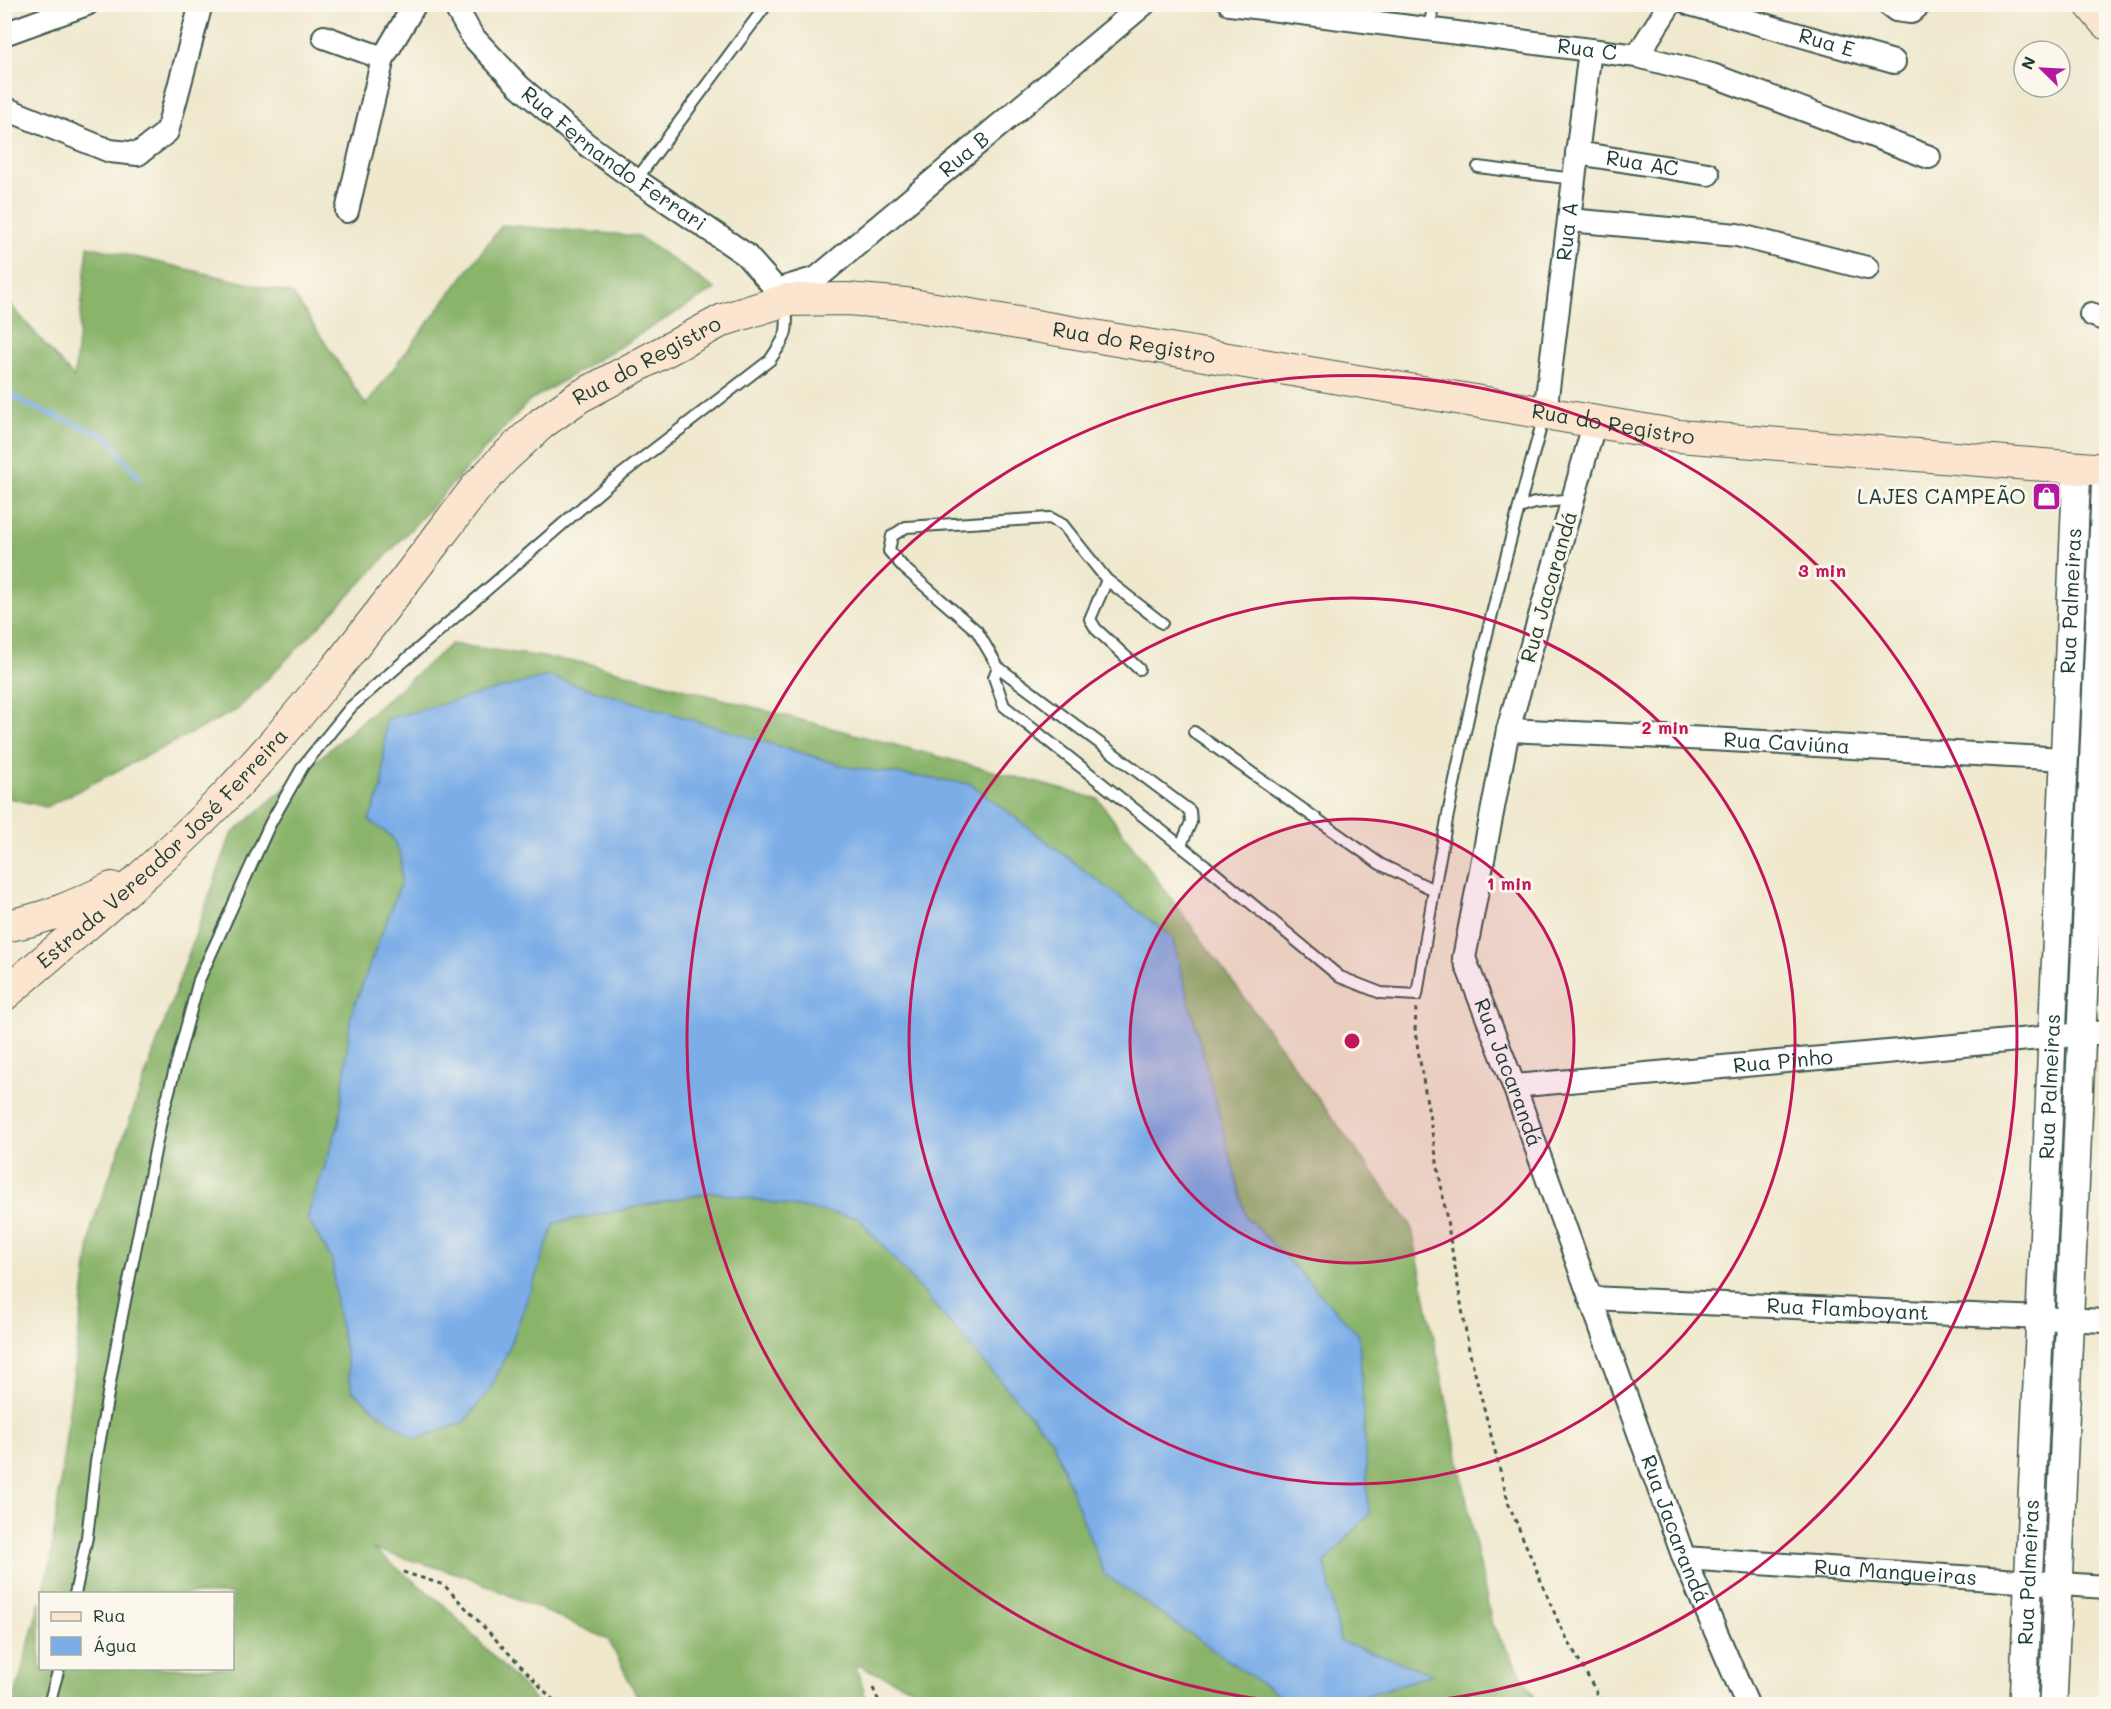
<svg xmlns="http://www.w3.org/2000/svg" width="2111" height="1709" font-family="Mali,sans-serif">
	<rect width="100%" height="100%" fill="#fbf7ec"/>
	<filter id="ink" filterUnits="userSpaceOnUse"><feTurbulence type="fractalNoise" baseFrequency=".0167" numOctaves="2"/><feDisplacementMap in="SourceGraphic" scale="12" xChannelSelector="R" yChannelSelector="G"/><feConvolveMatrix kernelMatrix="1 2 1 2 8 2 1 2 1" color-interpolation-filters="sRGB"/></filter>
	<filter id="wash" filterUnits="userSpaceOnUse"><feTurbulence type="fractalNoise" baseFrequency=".008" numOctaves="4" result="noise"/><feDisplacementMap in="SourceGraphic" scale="24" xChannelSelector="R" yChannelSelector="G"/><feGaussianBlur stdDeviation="1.35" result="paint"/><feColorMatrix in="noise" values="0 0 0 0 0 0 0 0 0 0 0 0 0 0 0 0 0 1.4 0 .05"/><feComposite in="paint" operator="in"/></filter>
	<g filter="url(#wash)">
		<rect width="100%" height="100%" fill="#efe8cd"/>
		<!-- forest -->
		<path fill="#8ab46b" stroke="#547850" stroke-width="1.5" d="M502,225L638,236L715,289L529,401L361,583L237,710L46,807L5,797V298L74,378L88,246L293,294L366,405Z
			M451,644L591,664L1098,799L1411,1225L1492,1625L1539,1704H909L912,1688L855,1664L868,1704H641L608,1639L466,1576L373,1549L444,1605L539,1704H13L40,1601V1668H232V1594L43,1593L50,1566L92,1226L231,835Z"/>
		<!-- water -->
		<path fill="#7bade7" stroke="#4d758e" stroke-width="1.5" d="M547,676L848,767L971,784L1172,937L1246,1216L1359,1335L1369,1514L1325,1562L1340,1641L1433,1674L1340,1704H1291L1104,1574L1052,1440L858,1218L713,1192L555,1223L511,1344L490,1390L463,1423L415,1439L380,1414L352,1390L336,1304L332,1260L307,1218L339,1123L351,1014L401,883V856L392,837L369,820L382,788L386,719Z"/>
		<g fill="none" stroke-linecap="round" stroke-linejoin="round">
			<!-- stream -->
			<path stroke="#7bade7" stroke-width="5" d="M4,384L7,392L30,406L108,437L139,478"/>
		</g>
	</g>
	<g filter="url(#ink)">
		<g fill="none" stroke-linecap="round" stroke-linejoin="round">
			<defs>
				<path id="service" d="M1431,30L1432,4
					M1478,167L1574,179
					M636,180L767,4
					M1519,508L1535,503L1573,499
					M1107,580L1090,619L1096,629L1139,669
					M1162,623L1107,580L1063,525L1050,518L906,527L892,536L889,551L904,568L977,631L998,667L1190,811L1191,822L1181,845
					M998,667L994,677L1004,706L1205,865L1340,977L1381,993L1417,995C1446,799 1490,606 1544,416
					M1194,732L1380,864L1432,889
					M75,1594L87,1537L96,1462L120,1326L161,1121L199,980L270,824L303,766L351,707L609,484L770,360C788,334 788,334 786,303
					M49,1704L59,1668"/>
				<g id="minor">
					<path id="s1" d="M454,4L472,36L519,86L586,144L636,180L745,254L786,300"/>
					<path id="s2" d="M1230,4L1637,56L1712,75L1929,157"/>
					<path id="s3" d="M1690,4L1894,62"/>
					<path d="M1888,4L1896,10L1911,12L1920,4"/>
					<path d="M4,34L87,4"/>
					<path d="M324,37L383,58"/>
					<path d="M1637,56L1670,4"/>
					<path d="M4,108L110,151L138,154L167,132L201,4"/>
					<path id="s4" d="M1577,153L1708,174"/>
					<path d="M347,211L383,58L415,4"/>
					<path d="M1569,220L1737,235L1867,268"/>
					<path id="s5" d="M777,290L817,278L1144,4"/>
					<path d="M2091,314L2106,320"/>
					<path id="s6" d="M1545,413L1590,50"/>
					<path id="s7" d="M1595,421L1508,730L1464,958L1514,1086L1684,1558L1747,1704"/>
					<path id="s8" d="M1508,730L1710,739L2065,759"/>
					<path id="s9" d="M1514,1086L2106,1032"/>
					<path id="s10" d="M1590,1298L2106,1321"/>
					<path id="s11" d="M1684,1558L2106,1587"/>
				</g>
				<g id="tertiary">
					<path id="s12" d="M2023,1704L2077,468"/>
					<path d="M2053,1704L2106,472"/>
				</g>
				<g id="secondary">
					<path d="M2090,4L2106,23"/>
					<path d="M4,926C43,920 77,905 112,888"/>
					<path id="s13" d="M4,995C77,932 153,871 220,802C313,705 393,596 475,489L503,459L542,423L579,397L723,320L786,300L847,299L906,304L1679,436L2106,470"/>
				</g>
			</defs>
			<!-- service casing -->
			<use href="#service" stroke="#3e574b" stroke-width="14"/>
			<!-- minor casing -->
			<use href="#minor" stroke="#3e574b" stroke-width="26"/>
			<!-- tertiary casing -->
			<use href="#tertiary" stroke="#3e574b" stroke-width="30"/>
			<!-- secondary casing -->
			<use href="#secondary" stroke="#3e574b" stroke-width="34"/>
			<!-- path -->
			<path stroke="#3e574b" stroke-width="3" stroke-dasharray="4.5 4.5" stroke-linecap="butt" d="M1416,1008L1415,1032L1469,1350L1509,1505L1560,1626L1603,1704
				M403,1572L444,1585L557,1704
				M873,1688L880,1704"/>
			<!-- service -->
			<use href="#service" stroke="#fff" stroke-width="10"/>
			<!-- minor -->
			<use href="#minor" stroke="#fff" stroke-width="22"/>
			<!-- tertiary -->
			<use href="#tertiary" stroke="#fff" stroke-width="27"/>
			<!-- secondary -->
			<use href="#secondary" stroke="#fce5cf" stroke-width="32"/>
		</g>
	</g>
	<!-- distance rings -->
	<circle cx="1352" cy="1041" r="222" fill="#c2185b" fill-opacity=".12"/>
	<g fill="none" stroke="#c2185b" stroke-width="3">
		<circle cx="1352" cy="1041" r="222"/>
		<circle cx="1352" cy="1041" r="443"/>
		<path d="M1306 1704A665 665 0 1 1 1398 1704"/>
	</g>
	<!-- icons -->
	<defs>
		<symbol id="shop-square" viewBox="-11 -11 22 22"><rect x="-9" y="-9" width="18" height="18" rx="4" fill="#b5179e" stroke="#fbf7ec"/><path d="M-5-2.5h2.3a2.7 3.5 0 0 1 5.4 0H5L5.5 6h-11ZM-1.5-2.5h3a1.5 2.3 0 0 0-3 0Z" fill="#fff"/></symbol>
	</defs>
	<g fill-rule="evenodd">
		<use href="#shop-square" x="2030" y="480" width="33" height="33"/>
	</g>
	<g text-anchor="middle" stroke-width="6" stroke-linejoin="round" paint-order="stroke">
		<!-- street labels -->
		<g font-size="21" fill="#1f3d34" stroke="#fbf7ec">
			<text dy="7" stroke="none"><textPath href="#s3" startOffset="142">Rua E</textPath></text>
			<text dy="7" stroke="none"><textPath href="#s2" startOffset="360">Rua C</textPath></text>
			<text dy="7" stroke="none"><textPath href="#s5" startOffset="234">Rua B</textPath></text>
			<text dy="7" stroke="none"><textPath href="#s1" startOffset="225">Rua Fernando Ferrari</textPath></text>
			<text dy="7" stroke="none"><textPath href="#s4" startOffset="66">Rua AC</textPath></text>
			<text dy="7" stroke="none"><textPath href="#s6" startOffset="183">Rua A</textPath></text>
			<text dy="7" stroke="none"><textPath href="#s13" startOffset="1414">Rua do Registro</textPath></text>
			<text dy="7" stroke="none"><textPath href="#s13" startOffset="910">Rua do Registro</textPath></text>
			<text dy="7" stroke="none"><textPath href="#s13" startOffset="1900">Rua do Registro</textPath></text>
			<text transform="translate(1549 587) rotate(-74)" y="7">Rua Jacarandá</text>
			<text dy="7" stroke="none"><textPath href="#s12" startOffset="1104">Rua Palmeiras</textPath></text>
			<text dy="7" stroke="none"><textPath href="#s8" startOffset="279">Rua Caviúna</textPath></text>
			<text dy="7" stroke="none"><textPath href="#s13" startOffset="216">Estrada Vereador José Ferreira</textPath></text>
			<text dy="7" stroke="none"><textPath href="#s9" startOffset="270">Rua Pinho</textPath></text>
			<text dy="7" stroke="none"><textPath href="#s7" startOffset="676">Rua Jacarandá</textPath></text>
			<text dy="7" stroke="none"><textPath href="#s12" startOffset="618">Rua Palmeiras</textPath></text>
			<text dy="7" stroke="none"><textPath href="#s10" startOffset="258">Rua Flamboyant</textPath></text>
			<text dy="7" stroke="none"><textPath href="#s7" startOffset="1162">Rua Jacarandá</textPath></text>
			<text dy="7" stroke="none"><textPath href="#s12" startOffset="132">Rua Palmeiras</textPath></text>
			<text dy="7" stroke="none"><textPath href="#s11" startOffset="212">Rua Mangueiras</textPath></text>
		</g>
		<!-- poi labels -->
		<g font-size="21" fill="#1f3d34" stroke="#fbf7ec" text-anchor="end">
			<text x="2026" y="504">LAJES CAMPEÃO</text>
		</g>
	</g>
	<circle cx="1352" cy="1041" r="9" fill="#c2185b" stroke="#fbf7ec" stroke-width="3"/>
	<g font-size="18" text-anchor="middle" font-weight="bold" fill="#c2185b" stroke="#fbf7ec" stroke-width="6" stroke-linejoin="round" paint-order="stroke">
		<text x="1822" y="577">3 min</text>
		<text x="1665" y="734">2 min</text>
		<text x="1509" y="890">1 min</text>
	</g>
	<!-- margin -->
	<rect width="2111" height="1709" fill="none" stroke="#fbf7ec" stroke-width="24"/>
	<!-- legend -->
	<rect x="39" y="1592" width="195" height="78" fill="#fbf7ec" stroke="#a3ada2" stroke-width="1.5"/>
	<rect x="51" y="1612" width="30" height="9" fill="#fce5cf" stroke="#a3ada2" stroke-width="1.5"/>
	<text x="93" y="1622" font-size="18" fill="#1f3d34">Rua</text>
	<rect x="51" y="1637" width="30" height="18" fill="#7bade7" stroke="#a3ada2" stroke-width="1.5"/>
	<text x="93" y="1652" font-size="18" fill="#1f3d34">Água</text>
	<!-- north arrow -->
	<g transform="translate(2042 69) rotate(294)"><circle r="28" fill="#fbf7ec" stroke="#a3ada2" stroke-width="1.5"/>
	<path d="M0-4.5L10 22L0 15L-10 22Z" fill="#b5179e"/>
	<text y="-9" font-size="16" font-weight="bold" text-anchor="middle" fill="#1f3d34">N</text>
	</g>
</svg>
